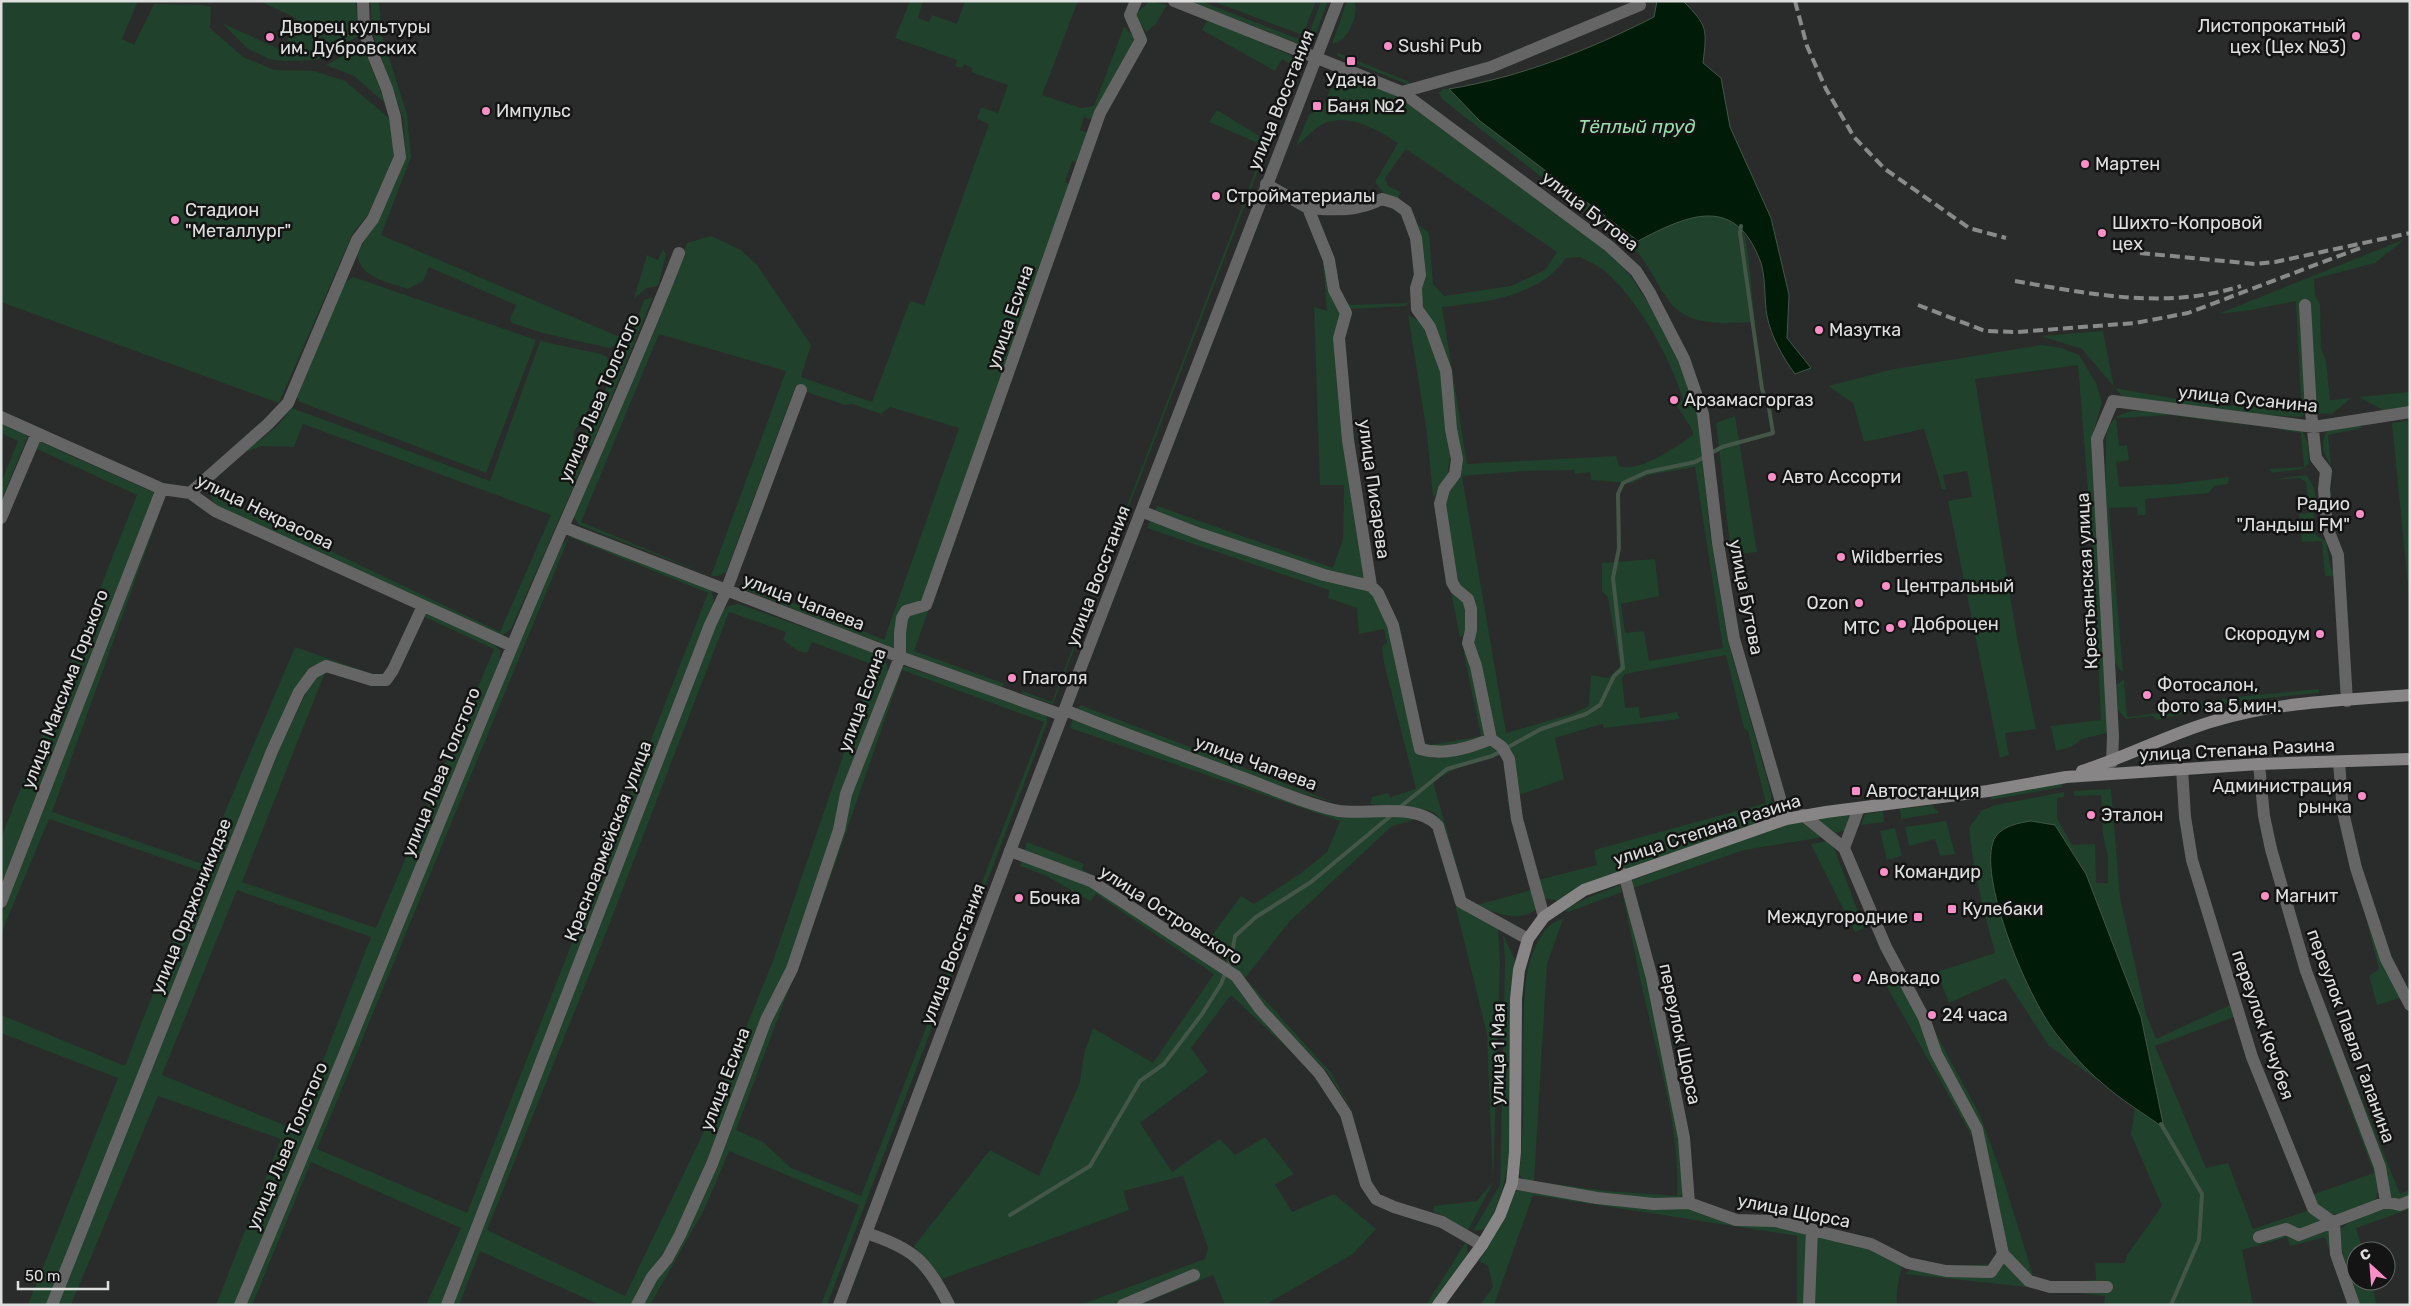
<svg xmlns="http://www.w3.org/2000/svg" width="2411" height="1306" font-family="Rubik,sans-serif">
	<rect width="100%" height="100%" fill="#292c2a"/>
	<!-- green -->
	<path fill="#20412b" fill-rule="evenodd" d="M1,1H138L122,39L134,45L154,4L202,5L211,7L210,28L243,57L274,70L314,71L345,81L389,118L393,138V158L368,215L353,233L279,403L1,302Z
		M259,1H356L358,36L317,60L283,61L269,59L248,49L222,23L283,51L296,18Z
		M371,1H379L382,36L407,114L411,157L381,235L622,338L617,345L609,348L543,333L512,323L510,319L516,305L429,267L423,281L408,289C388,282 361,278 357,255L406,156L403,118L371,28Z
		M910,1H923L918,18L929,22L932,15L957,24L965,1H1078L1042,95L1081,108L1094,106L1124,27L1138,40L1093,120L1084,117L1080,130L1088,133L1078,163L1072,161L1065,182L1071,185L922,601C892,606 895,624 895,649L743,589L738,584L807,608L884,640L959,428L890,407L881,414L852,404L845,405L807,392L796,385L726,572L718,576H711L579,525L573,516L654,332L687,243L711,236L741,250L757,265L811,345L801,377L872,402L910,301L924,305L989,124L977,119L981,107L998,113L1008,85L971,72L972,68L964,64L962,68L955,66L957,60L895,38ZM659,334L786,371L711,576L581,522Z
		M1150,1L1167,5L1156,24L1146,32L1136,20L1137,13Z
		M1189,1H1200L1301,40L1300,44Z
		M1212,1H1316L1303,35Z
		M1321,1H1328L1314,39L1308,37Z
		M1347,1H1354C1360,15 1347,42 1332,44Z
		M1208,19L1294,57L1300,62L1298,68L1282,59L1275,71L1202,30Z
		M363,45L385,103L354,76L326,65Z
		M1338,53L1410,82L1409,85L1337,56Z
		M1334,81C1350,86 1350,81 1362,82C1378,84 1406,103 1420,111L1605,249L1630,275L1654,312L1682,368L1699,419L1710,534L1729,645L1771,793C1772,807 1768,814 1757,823L1558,901L1544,898L1538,880L1597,865L1594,850L1766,803L1748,731L1744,728L1726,655L1625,674L1622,678L1625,708L1639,707L1640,718L1677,712L1680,719L1604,728L1602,724L1555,738L1564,779L1516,796C1492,727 1475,657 1461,585L1455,577L1443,504L1455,425L1422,308L1421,291L1426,277L1421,236L1416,223L1429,233L1433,284L1444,296L1511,286L1545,270L1557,252L1406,149L1385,178L1388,186L1401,192L1397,200L1386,196L1375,182L1398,143C1377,130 1354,115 1328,122C1317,125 1305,139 1296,146L1309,115L1323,106ZM1580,257C1588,261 1599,266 1606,272C1639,302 1670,357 1683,399L1676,404L1693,431V435C1676,447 1640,473 1619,466L1616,456L1467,464L1442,307C1484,303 1541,296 1566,258ZM1695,467L1723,648L1649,661L1644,631L1625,633L1621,604L1659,596L1655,559L1602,563V591L1608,597L1620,666L1609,678L1591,675L1589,706L1572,714L1506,733L1462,476L1524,471L1574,470L1575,474L1590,472L1591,480L1632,483L1648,475Z
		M1442,89H1449L1480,121L1638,240C1663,227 1722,197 1743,231C1748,238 1753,308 1755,322C1724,323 1686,328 1667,298C1655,282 1649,264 1635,250L1442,99L1439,93Z
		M1217,110L1269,142L1053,704L1022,694V691L1052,702L1265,146L1209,122Z
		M2405,239L2375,263L2314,279L2315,295L2320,304L2321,348L2326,361L2330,400L2351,398L2332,414L2306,413L2301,417L2244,414L2122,396L2082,349L2041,336L2103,331L2114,388L2217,406L2301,404L2296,301L2251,310L2218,314Z
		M663,249L666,254L658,286L647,288L634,298L647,255L658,260Z
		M1322,251L1342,316L1365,581C1294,562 1224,538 1155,510L1157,506L1333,568L1343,539L1344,485H1320L1314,307L1327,311Z
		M353,277L536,340L486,473L298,401L297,393L344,283Z
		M653,297L591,447H584L580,442L617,366L618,356L629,340L644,300Z
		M1411,300L1405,306L1349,309L1344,301L1351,305L1406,303Z
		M1408,315L1421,322L1442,371L1452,472L1433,498L1427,433Z
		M540,341L601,354L607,357L609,364L583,421L574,430L573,448L581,455L583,465L511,629L503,635H497L226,512L214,503L209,493L212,486L227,493L226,501L500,632L551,515L303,424L294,447L261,446L244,453L278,425L292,408L490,481Z
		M2041,345L2061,348L2079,355L2096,383L2102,403L2093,433L2107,733L2082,739L2071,747L2056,751L2051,726L2101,720L2094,565L2078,365L1975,379L2017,638L2036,729L2005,733L2009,755L2000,758L1948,501L1972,497L1967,471L1943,475L1946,489H1942L1924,429L1864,442L1853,403L1828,386L1894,369Z
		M2410,392V406L2383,410L2359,397Z
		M2132,411H2158L2258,427L2171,415L2116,418L2119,446L2127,445L2129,460L2116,462L2119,487L2175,484L2229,477L2228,484L2214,486L2209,493L2145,499L2146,515H2138L2137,507L2109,508L2123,672L2118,668L2113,657L2105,512L2106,438C2109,421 2115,415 2132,411Z
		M1735,416L1757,552L1731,555L1716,423Z
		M2410,420L2408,427L2410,607L2392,423Z
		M1,424L28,436L1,501V483L18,441L1,433Z
		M2359,425L2362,428L2328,435L2331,465C2323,454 2320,443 2327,431Z
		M2288,426L2301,428L2308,444L2309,464L2302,469L2272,473L2269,469L2304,467L2301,433L2277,429Z
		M38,441L155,493L1,885V838L137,495L35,448Z
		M2306,475C2325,498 2308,512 2316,535L2326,541L2330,565L2335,576H2325L2322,541L2302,542L2299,514L2309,513L2306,482L2299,478L2271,480Z
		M164,495L163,503L52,812L203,864L295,647L378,676L326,662L310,667L295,689L47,1305H28L118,1078L1,1033V1015L125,1066L200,871L49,819L1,934V916Z
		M1151,519L1367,589C1397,618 1410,712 1420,755L1434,758L1491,746L1499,748L1507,760L1538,908C1520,923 1496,914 1477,905L1531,890L1507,800L1509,781L1502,755L1456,768L1433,782L1466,897L1444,825L1435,813L1428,810L1370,804L1372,797L1387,793L1391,797L1416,789L1384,663L1382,647L1387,642L1384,629L1359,634L1357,608L1328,598L1329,590L1147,528Z
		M575,536L711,590L714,600L711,612L442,1305H426L461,1228L311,1162L252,1305H244L516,649L561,546L569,537ZM569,537L708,593L467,1213L317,1149Z
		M1451,591L1466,601V631L1460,638Z
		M739,604L875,653C885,658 888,662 888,673L787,968L677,1231L631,1305H600L480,1251L459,1305H452L721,612L728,606ZM729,612L786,632L783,640L798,651L807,653L812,642L874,665L773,961L700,1140L625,1296L487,1230L602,943Z
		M929,609L914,651L1005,684L1001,687L906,653L905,621L910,614Z
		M427,613L495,645L500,651V663L297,1157L234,1305H216L281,1139L158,1096L71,1305H57L275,757L314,677L326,670L242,882L376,928L494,649L425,617ZM237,890L371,937L296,1130L162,1075Z
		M1463,649L1472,665L1486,734L1483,737L1435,749L1424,745L1423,742L1431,745L1481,736Z
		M901,665L1042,713L1047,717V723L827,1305H821L859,1205L729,1151L704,1210L650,1305H641L727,1136L850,795ZM902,670L1044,722L861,1196L791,1168L763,1142L736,1130L826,890Z
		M2124,679L2127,717L2159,713V709L2236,697L2319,689V693L2244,700L2156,720L2153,716L2126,719L2118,710L2116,685Z
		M1080,705L1336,803L1290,790L1078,710Z
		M1073,718L1287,798L1421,818L1392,826L1290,921L1245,978L1331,1073L1355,1115L1327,1072L1264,1006L1245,978L1234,967L1204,946L1241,896L1254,904L1301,873L1327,852L1340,821L1070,728Z
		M2062,783V787L1990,800L1993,795Z
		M2111,789L2120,897L2146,1014L2156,1039L2230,1005L2234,1017L2155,1046L2206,1168L2228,1163L2253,1229L2310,1210L2326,1221L2286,1233L2331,1229L2330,1252L2325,1237L2290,1246L2287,1237L2242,1250L2253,1305H2104L2105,1296L2054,1290L2049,1283L2096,1280L2095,1263H2125L2127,1255L2162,1206L2131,1134L2135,1107L2163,1127L2141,1017L2086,874L2056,1035L2102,1083L2049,1046L2005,978L1949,1003L1937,972L1995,953C1984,911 1973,871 1969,828L1982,810L1996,805L2064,792V797L2057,798V818L2072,845L2095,844L2096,883H2108V857L2103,835L2101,795L2074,796V791Z
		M1932,805L1939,813L1901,819L1900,809Z
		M1883,811L1884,822L1861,825L1865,814Z
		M1850,815L1846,830L1836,833L1816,819Z
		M1946,821L1955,854L1940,856L1935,839L1909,846L1905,827Z
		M1802,822L1823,837L1744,850L1633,888L1630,881L1784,825Z
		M1895,828L1902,856L1887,860L1880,831Z
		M1828,841L1835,850L1864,928L1855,932L1811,844Z
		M1027,842L1084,864L1082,869L1096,878L1025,850Z
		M1022,859L1090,886L1232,980L1256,1013L1293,1054L1231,995L1191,1048L1208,1072L1140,1123L1172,1172L1220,1139L1235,1155L1265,1137L1294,1174L1275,1184L1292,1212L1334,1194L1376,1229L1353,1254L1265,1305H1225L1213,1275L1139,1305H1080L1205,1259L1208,1248L1183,1176L1123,1191L1129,1210L942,1279L955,1305H952L932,1266L914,1246L990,1150L1039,1176L1080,1082L1084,1054L1093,1028L1153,1063L1214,974L1096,894L1090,901L1045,875L1020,866Z
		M1620,885L1622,892L1568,912L1564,910L1585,899Z
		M1623,896H1626L1649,984L1680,1138L1685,1186L1679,1200L1653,1201L1525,1181L1519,1174C1525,1130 1523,1085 1523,1041C1524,1016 1523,986 1530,961C1536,944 1545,922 1563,919L1547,964L1534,1181L1606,1191L1677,1196C1680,1131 1661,1071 1647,1009C1638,971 1631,934 1623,896Z
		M1455,904L1498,929L1500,962L1493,1183L1468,1230L1433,1211L1434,1206L1477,1201L1493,1182L1487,1034Z
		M2365,914L2403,997L2377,1005L2369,976L2379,969Z
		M1503,935L1517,964L1509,1153C1506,1181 1499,1204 1487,1229L1473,1231L1500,1185L1505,961Z
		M2298,961L2376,1168C2377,1176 2380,1187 2377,1196C2373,1208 2344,1217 2332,1214C2323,1211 2317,1203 2312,1195L2374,1173L2306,989Z
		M1878,978L1900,983L1973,1130V1138L1887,987Z
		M2321,998L2400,1194L2410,1190V1198L2399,1202L2388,1199Z
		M1926,1015L1980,1115L2004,1181L2034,1279L2008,1251L1981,1127L1940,1052Z
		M1523,1190L1688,1206L1809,1231L1806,1305H1797V1236L1533,1195L1494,1305H1480L1493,1287L1488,1266L1479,1261L1505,1216L1515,1191Z
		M2410,1206V1209L2356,1228L2363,1251H2356V1281H2372L2376,1305H2360C2347,1282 2342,1256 2340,1230C2349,1220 2372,1212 2387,1209C2396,1208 2401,1210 2410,1206Z
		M1816,1233L1870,1247L1904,1264C1898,1277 1896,1291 1897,1305H1812Z
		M1467,1240L1468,1256L1436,1299L1430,1305H1426Z
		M2007,1264L2037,1288L1906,1274L1912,1267Z"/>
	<!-- water -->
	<path fill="#001b08" stroke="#435648" d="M1657,1H1683C1708,26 1707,29 1703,63L1721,78L1730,127L1771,218L1789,295L1787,338L1811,368L1795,374C1783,358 1771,336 1767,316C1764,299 1766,280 1761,263C1736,194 1689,214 1638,241L1480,121L1449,89C1521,77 1589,50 1654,17Z
		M2031,821L2055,825L2086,874L2141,1017L2164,1128C2143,1113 2121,1100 2102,1083C2086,1070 2071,1052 2058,1036C2030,1003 1979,883 1993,842C1998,827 2017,823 2031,821Z"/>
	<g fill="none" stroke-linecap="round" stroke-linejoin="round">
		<!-- stream -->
		<path stroke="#435648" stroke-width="4" d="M1399,808L1447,769L1492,756L1541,729L1586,714L1600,705L1614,676L1623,668L1613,578L1619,548L1618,494L1623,483L1647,472L1695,462L1722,447L1773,433L1769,408L1762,389L1740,233L1741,226
			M2161,1124L2202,1194L2199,1240L2171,1305
			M1010,1215L1090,1166L1140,1081L1164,1064L1202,1014L1221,984L1231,959L1235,936L1256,917L1311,882L1393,814"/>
		<!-- minor -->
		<path stroke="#666565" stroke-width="12" d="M1402,92L1491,67L1640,5
			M1266,184L1308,208L1329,260L1334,290L1346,313L1339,338L1348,440L1371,586L1378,593L1393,625L1420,749C1443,756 1469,748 1491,739
			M1308,208C1335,210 1357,212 1382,199L1395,203L1406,211L1416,238L1420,275L1416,288L1417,309L1430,327L1446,371L1451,429L1457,459L1455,474L1444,489L1440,504L1452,582L1456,589L1468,599L1471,609V630L1468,643L1476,666L1491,739L1502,747L1509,759L1517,819L1544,917
			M2305,305L2311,412L2316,458L2326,471L2324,489L2327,527L2338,555L2347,701
			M1,417L162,489L190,493L215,511L512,646
			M190,493L268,424L288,403L357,240L373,219L400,157L395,117L387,89L364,32L363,1
			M1143,512L1200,534L1324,575L1371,586
			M1,518L37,433
			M563,527L900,657L1062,715
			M1065,710C1121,733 1178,753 1235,775C1267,786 1307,805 1339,811C1368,815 1417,802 1438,826L1461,902L1528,939
			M2112,762L2113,736L2097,439L2113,401L2314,427L2410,412
			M2339,762L2343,812L2356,868L2386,959L2410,1005
			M2259,764L2264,816L2271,849L2306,971L2380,1167L2386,1202
			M2182,769L2185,817L2192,860L2252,1057L2313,1208L2334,1223L2336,1254L2354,1305
			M1803,815L1844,848L1886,947L1924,1018L1936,1053L1977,1129L2003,1254
			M1844,848L1859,808
			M1010,851L1091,881L1236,976L1260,1009L1319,1073L1346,1114L1366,1184L1376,1199L1394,1207L1442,1222L1482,1245
			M1624,874L1652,978L1684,1138L1689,1203
			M1,902L162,489
			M1512,1183L1597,1198L1654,1204L1689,1203L1736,1220L1775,1221L1871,1244L1908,1263L1946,1271L1991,1272L2003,1254
			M866,1233C913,1248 927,1261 949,1305
			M2259,1237L2286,1229L2299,1235L2386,1202L2400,1205L2410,1201
			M2003,1254L2029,1281L2050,1287H2107
			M52,1305L272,751L299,692L313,673L326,666L372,680H386L393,670L423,606
			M240,1305C333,1087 420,867 511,649C566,516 627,387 679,253
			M447,1305L710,625L726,591L801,390
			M637,1305L652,1277L667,1259L680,1235L712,1164L766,1020L792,969L839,830L846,794L900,657V633L902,618L906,611L926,605L1100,113L1141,40L1130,15L1136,1
			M1123,1305L1194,1275
			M1809,1305L1812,1229"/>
		<!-- tertiary -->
		<path stroke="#666565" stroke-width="12" d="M1174,1L1402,92L1609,246L1636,271L1650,293L1684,359L1703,414L1718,543L1734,639L1786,819
			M839,1305L1010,851L1338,1"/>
		<!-- secondary -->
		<path stroke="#878586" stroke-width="12" d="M2082,771C2127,757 2169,734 2214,721C2276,702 2345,700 2410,695
			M1438,1305L1482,1245L1500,1215L1512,1183L1515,1152L1516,999L1519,970L1528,939L1544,917L1584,890L1786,819L1826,812L1988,791L2066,777L2259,764L2410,759"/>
		<!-- rail -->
		<path stroke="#898b8a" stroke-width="4" stroke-dasharray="10 5" stroke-linecap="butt" d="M1795,1L1807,46L1826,89L1854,137L1885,169L1969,228L2006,238
			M2140,253L2255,264L2275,262L2410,233
			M2015,281C2090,294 2167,310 2241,286
			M1918,305L1985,331L2017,332L2135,323L2188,313L2360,248"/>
	</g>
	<!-- markers -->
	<g fill="#fa8fc7" stroke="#131413" stroke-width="2">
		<circle cx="2356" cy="36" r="5"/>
		<circle cx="270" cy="37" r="5"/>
		<circle cx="1388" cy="46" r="5"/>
		<rect x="1346" y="56" width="10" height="10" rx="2.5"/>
		<rect x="1312" y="101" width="10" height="10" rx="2.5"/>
		<circle cx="486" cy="111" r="5"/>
		<circle cx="2085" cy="164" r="5"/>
		<circle cx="1216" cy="196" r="5"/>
		<circle cx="175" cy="220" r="5"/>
		<circle cx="2102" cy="233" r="5"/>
		<circle cx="1819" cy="330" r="5"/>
		<circle cx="1674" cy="400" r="5"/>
		<circle cx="1772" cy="477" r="5"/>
		<circle cx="2360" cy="514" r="5"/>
		<circle cx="1841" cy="557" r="5"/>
		<circle cx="1886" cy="586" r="5"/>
		<circle cx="1859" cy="603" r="5"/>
		<circle cx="1902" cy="624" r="5"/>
		<circle cx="1890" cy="628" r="5"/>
		<circle cx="2320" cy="634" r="5"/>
		<circle cx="1012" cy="678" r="5"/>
		<circle cx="2147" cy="695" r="5"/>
		<rect x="1851" y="786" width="10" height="10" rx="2.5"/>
		<circle cx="2362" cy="796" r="5"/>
		<circle cx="2091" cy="815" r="5"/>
		<circle cx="1884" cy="872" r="5"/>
		<circle cx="2265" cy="896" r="5"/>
		<circle cx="1019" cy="898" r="5"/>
		<rect x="1947" y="904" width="10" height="10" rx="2.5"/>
		<rect x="1913" y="912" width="10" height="10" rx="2.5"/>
		<circle cx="1857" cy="978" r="5"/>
		<circle cx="1932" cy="1015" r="5"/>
	</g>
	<g text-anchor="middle" stroke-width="5" stroke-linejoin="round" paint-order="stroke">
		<!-- poi labels -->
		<g font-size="18" fill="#dee0df" stroke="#131413" text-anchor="start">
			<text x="2346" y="32" text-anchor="end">Листопрокатный<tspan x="2346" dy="21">цех (Цех №3)</tspan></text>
			<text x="280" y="33">Дворец культуры<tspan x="280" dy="21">им. Дубровских</tspan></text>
			<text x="1398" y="52">Sushi Pub</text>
			<text x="1351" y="86" text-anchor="middle">Удача</text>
			<text x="1327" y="112">Баня №2</text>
			<text x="496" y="117">Импульс</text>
			<text x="2095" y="170">Мартен</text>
			<text x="1226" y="202">Стройматериалы</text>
			<text x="185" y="216">Стадион<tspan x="185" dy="21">"Металлург"</tspan></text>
			<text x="2112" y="229">Шихто-Копровой<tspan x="2112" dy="21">цех</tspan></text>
			<text x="1829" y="336">Мазутка</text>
			<text x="1684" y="406">Арзамасгоргаз</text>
			<text x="1782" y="483">Авто Ассорти</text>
			<text x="2350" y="510" text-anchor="end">Радио<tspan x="2350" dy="21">"Ландыш FM"</tspan></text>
			<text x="1851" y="563">Wildberries</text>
			<text x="1896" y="592">Центральный</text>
			<text x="1849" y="609" text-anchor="end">Ozon</text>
			<text x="1912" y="630">Доброцен</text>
			<text x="1880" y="634" text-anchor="end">МТС</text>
			<text x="2310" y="640" text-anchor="end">Скородум</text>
			<text x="1022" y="684">Глаголя</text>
			<text x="2157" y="691">Фотосалон,<tspan x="2157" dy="21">фото за 5 мин.</tspan></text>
			<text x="2352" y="792" text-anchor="end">Администрация<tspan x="2352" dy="21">рынка</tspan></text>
			<text x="1866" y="797">Автостанция</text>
			<text x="2101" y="821">Эталон</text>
			<text x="1894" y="878">Командир</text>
			<text x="2275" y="902">Магнит</text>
			<text x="1029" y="904">Бочка</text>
			<text x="1962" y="915">Кулебаки</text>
			<text x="1908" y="923" text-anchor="end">Междугородние</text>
			<text x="1867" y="984">Авокадо</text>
			<text x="1942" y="1021">24 часа</text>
		</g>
		<!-- street labels -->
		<g font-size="18" fill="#dee0df" stroke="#131413">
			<text transform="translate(1281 100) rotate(-68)" y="6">улица Восстания</text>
			<text transform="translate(1590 211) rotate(38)" y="6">улица Бутова</text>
			<text transform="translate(1010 317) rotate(-71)" y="6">улица Есина</text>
			<text transform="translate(599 398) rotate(-67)" y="6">улица Льва Толстого</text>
			<text transform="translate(2248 399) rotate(6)" y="6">улица Сусанина</text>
			<text transform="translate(1374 489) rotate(82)" y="6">улица Писарева</text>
			<text transform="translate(265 512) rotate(26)" y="6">улица Некрасова</text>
			<text transform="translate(1098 576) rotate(-69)" y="6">улица Восстания</text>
			<text transform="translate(2087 581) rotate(-93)" y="6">Крестьянская улица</text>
			<text transform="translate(1746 597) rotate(79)" y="6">улица Бутова</text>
			<text transform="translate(804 602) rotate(21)" y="6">улица Чапаева</text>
			<text transform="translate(65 689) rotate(-69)" y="6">улица Максима Горького</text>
			<text transform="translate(862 700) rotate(-70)" y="6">улица Есина</text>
			<text transform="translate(2237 750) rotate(-3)" y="6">улица Степана Разина</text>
			<text transform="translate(1256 763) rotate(20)" y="6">улица Чапаева</text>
			<text transform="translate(441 772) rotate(-68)" y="6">улица Льва Толстого</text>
			<text transform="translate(1707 830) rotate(-18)" y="6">улица Степана Разина</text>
			<text transform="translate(608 841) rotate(-69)" y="6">Красноармейская улица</text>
			<text transform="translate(191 906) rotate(-68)" y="6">улица Орджоникидзе</text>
			<text transform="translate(1171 915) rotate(33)" y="6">улица Островского</text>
			<text transform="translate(953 954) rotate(-69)" y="6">улица Восстания</text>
			<text transform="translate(2263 1025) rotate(71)" y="6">переулок Кочубея</text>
			<text transform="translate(1680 1034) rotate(78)" y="6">переулок Щорса</text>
			<text transform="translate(2351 1036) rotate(70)" y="6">переулок Павла Галанина</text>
			<text transform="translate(1498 1054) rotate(-89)" y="6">улица 1 Мая</text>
			<text transform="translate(725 1079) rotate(-69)" y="6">улица Есина</text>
			<text transform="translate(287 1146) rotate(-67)" y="6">улица Льва Толстого</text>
			<text transform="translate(1794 1211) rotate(11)" y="6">улица Щорса</text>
		</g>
		<!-- water labels -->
		<g font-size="19" font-style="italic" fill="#98deac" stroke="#131413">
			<text x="1637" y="133">Тёплый пруд</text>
		</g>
	</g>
	<!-- border -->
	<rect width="2411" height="1306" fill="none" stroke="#dee0df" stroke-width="5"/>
	<!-- north arrow -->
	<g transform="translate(2371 1266) rotate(334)"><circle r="24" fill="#131413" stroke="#646665"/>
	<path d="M0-4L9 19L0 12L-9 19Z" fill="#fa8fc7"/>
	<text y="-8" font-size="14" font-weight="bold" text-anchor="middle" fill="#dee0df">С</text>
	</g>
	<!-- scale -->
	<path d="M18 1281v8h90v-8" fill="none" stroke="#dee0df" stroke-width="2.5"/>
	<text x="25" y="1281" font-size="15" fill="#dee0df" stroke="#131413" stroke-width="4" paint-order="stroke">50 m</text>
</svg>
